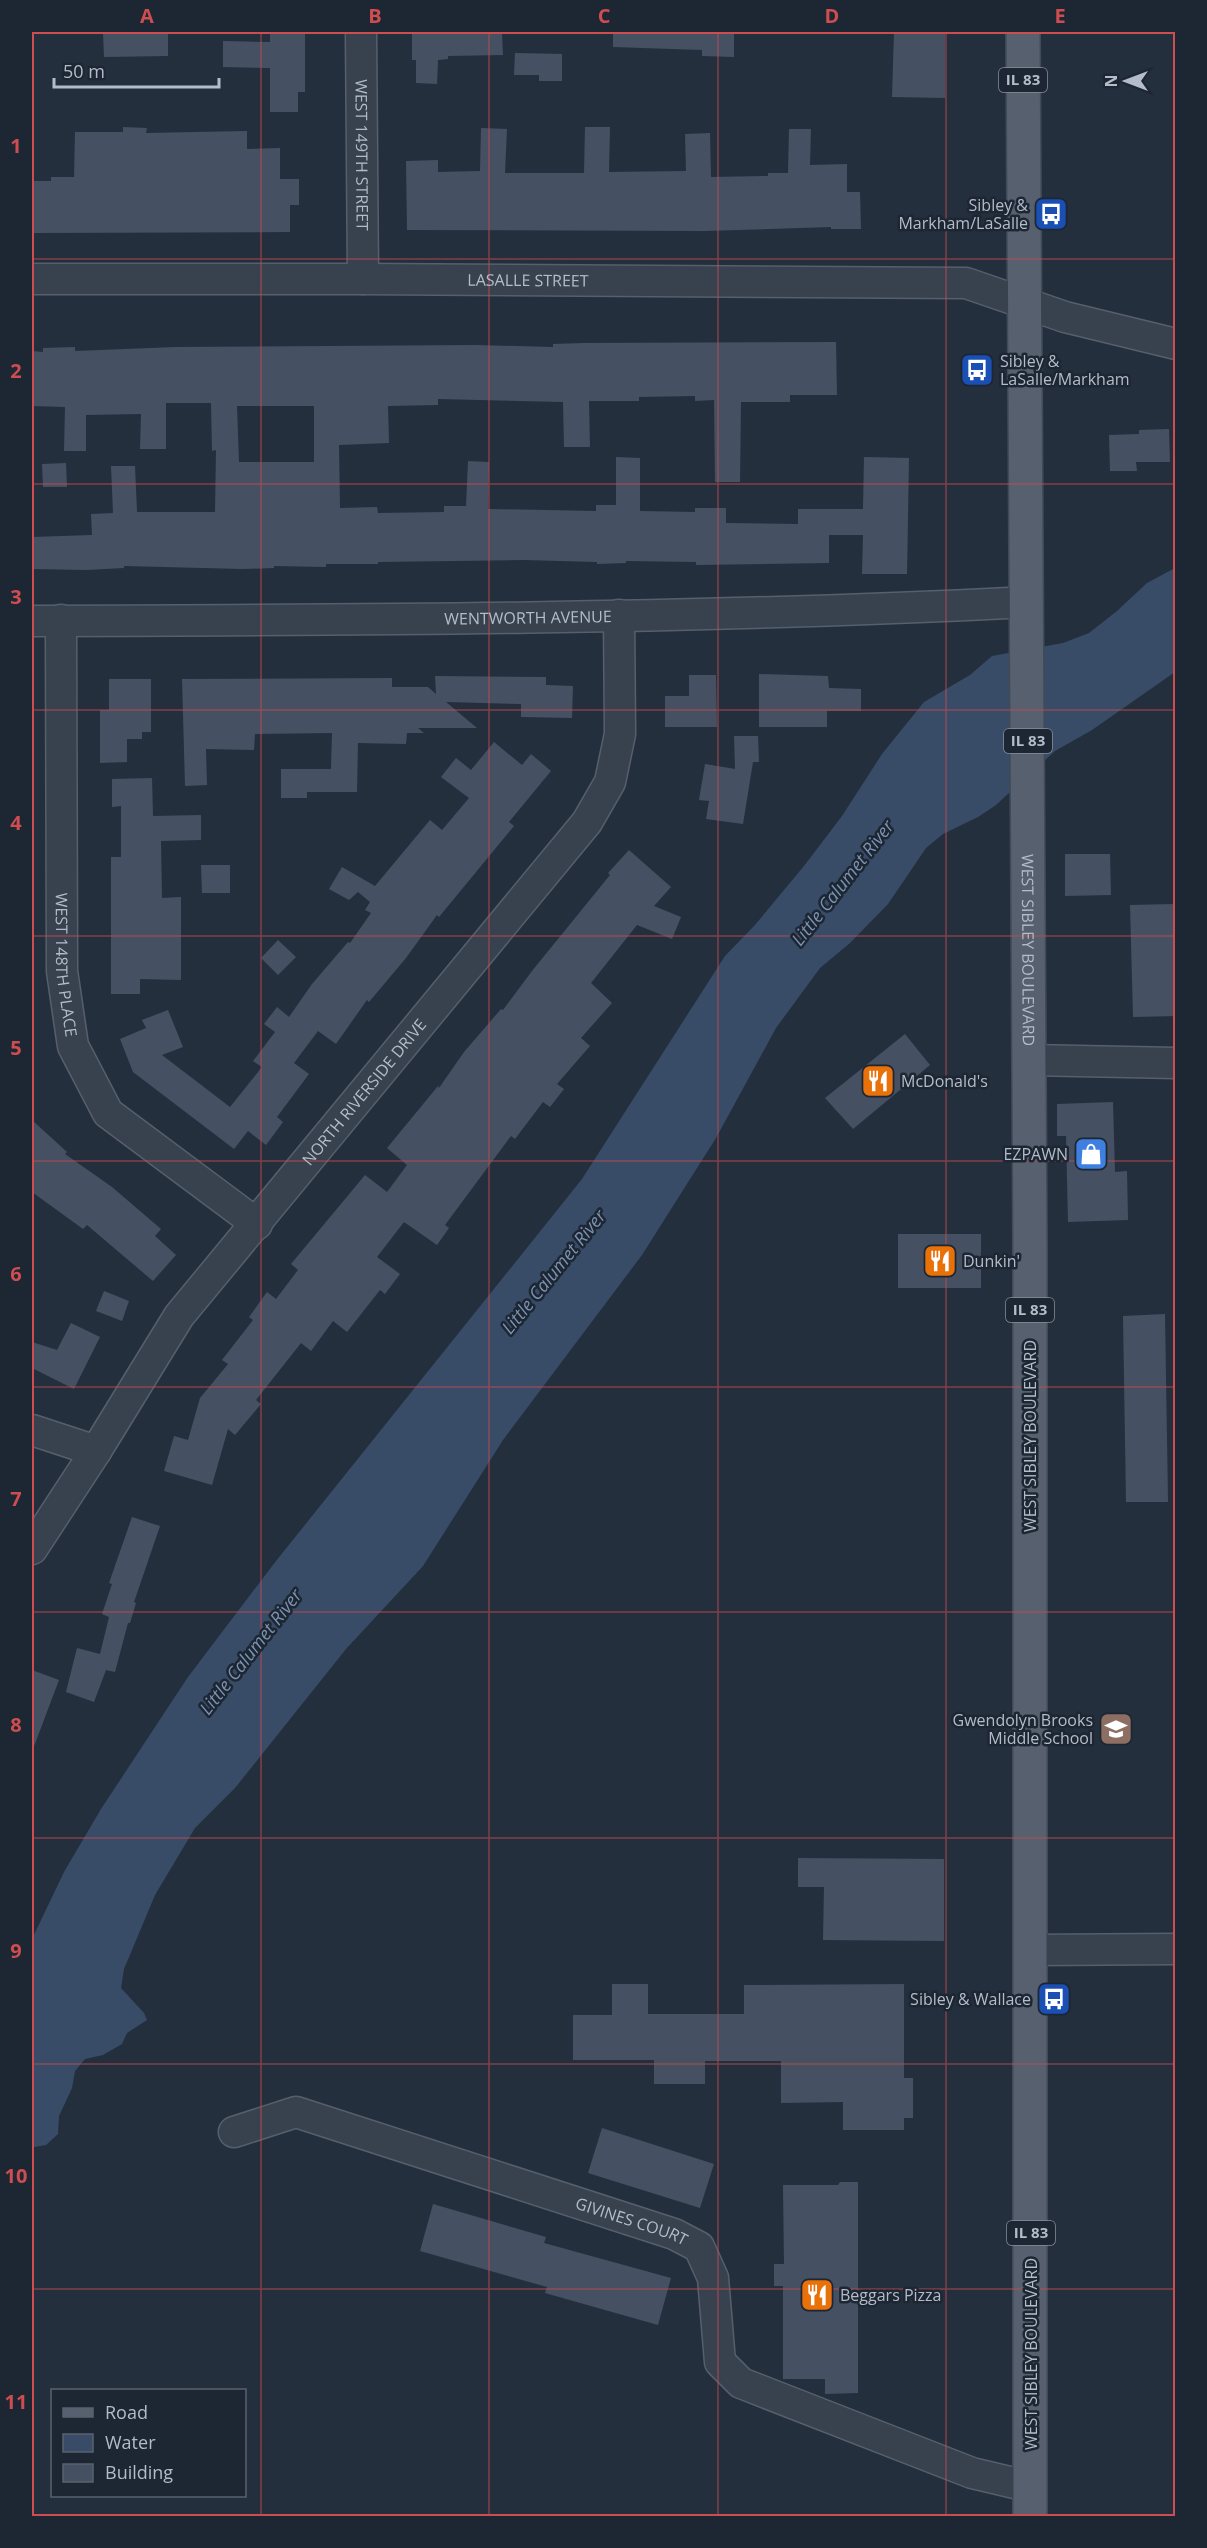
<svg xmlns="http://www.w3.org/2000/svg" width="1207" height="2548" font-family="'Open Sans',sans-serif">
	<rect width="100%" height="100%" fill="#242f3e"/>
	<!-- water -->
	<path fill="#394c67" d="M1175,568V672L1092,730L1055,751L996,805L978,817L943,834L926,848L888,904L850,943L820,968L776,1028L716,1138L642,1255L503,1440L423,1566L346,1649L235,1788L195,1828L155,1895L124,1969L121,1988L144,2013L147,2020L127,2033L122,2044L103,2055L85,2059L75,2071L72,2088L59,2116L58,2134L46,2145L34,2147L32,2151V1939L64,1872L101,1809L188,1677L276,1561L582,1179L725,956L755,925L804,866L842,816L882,754L924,702L970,675L992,656L1063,643L1089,633L1117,611L1147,583Z"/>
	<!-- building -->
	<path fill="#455162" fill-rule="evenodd" d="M103,32H168V56L104,57Z
		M270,32H305V92H298V112H270V68L223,67V41L270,42Z
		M412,32H502L503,55L448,56V59L438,60L437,84L416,83V60H412Z
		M613,32H734V57L702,56V50L613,47Z
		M894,32H945V98L892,97Z
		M515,53L562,54V81H539V75H514Z
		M123,127L147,128L146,133L247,131V149L280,148V179H299V205H290V232L32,233V181H51V177H74L75,132H123Z
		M585,127H610L609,172L686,171L685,134L710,133L711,177L768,176V173H788L789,129H811L810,165L847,164V192H860L861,229H831V227L705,231L407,230L406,161L438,160V172L480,171L481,128L507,129L505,173H584Z
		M836,342L837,395H790V402H741L740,482H715L714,400L695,401V396L639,397V401H589L590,447H564L563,402L438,399V405L388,406L389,443L339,445L340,508L377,507L378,513L444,512V506H466L468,461L489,462L488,509L596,511V505H616V457L640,458V511L695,512V508H726V523L798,524V509H863L864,457L909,458L907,574H862L863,535H829V563L696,565V562L626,561V563L597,564V562L524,560L378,562V564H326V567L274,566V568L243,569L124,566V568L86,570L32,569V537L92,535L91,514L113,513L111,466H135L137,512H215L216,450L212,451L211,403H166V449H140L141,414L86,415V451H64L65,407L32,406V351L43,352V348L75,347V351L176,347L476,345L553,347V344L584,343ZM237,406H314V462H239Z
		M1169,429L1170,462H1136L1137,471H1110L1109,435L1139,434V430Z
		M66,463L67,487H43L42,464Z
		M759,674L828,676L829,688L861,689V711H827V727H759Z
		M689,675H716L717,727H665V696H689Z
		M435,676L546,677V685L573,686L572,718L521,717V704L446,702L477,728H418L424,733H407L406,744L358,743L357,792H307V798H281V769H331L332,733L255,734L254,750L206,749L207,785L185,786L182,679L392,678V687H428L436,694Z
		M109,679H151V732H142V739H127V762L100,763V710H109Z
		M734,736H758L759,762H753L743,824L706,819L709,801L699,800L705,764L735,769Z
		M494,742L522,765L531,754L551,771L509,822L514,826L439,917L437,915L406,958L369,1002L367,1000L336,1044L318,1031L294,1063L309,1074L277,1117L283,1122L266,1145L248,1131L234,1149L133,1072L120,1039L146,1028L142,1020L168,1010L183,1047L162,1055L230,1107L262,1067L253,1061L275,1032L264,1024L277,1007L289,1017L312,984L348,942L350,943L371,913L365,910L370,902L358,892L349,900L329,889L342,867L375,886L430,820L442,830L469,798L441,777L456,758L471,770Z
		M152,778L153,816L201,815V840L161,841L162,898L181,897V980L140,979V994H111V857H121V806L112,807V779Z
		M629,850L671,887L654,906L681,917L672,939L637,925L591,983L612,1003L581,1038L590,1046L557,1084L564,1089L550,1107L543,1102L515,1139L511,1136L445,1225L449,1228L437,1245L404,1222L377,1257L400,1274L385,1294L380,1290L347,1332L333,1321L311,1351L301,1343L256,1400L261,1404L235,1435L228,1429L212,1485L164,1471L174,1436L188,1440L200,1398L228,1364L222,1360L253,1320L249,1317L267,1292L276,1299L298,1270L291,1264L365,1175L387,1192L407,1165L387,1148L438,1086L439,1088L464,1052L501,1009L503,1010L532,971L610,875L608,873Z
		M1065,854H1110L1111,895L1065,896Z
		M201,865H230V893H202Z
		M1175,904L1176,1016L1133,1017L1130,905Z
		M278,940L296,957L278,975L261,958Z
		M905,1034L930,1065L853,1129L825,1098Z
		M1113,1102L1115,1172L1127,1171L1128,1220L1068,1222L1066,1136H1057V1104Z
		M32,1120L67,1152L65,1154L112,1187L161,1229L155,1236L176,1255L153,1281L87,1225L83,1229L32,1192Z
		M898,1234H981V1288H898Z
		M104,1291L129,1301L122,1321L96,1311Z
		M1165,1314L1168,1502H1126L1123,1316Z
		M71,1323L100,1337L74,1389L32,1368V1342L57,1350Z
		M132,1517L160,1526L134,1602L136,1603L130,1623H128L115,1672L106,1670L94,1702L66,1692L77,1648L100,1654L109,1617L102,1614L112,1584L109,1583Z
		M32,1670L59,1680L33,1749L32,1748Z
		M798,1858L944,1859V1941L823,1940L824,1887H798Z
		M612,1984H648V2014H744V1985L904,1984V2078H913V2118H904V2130H843V2102L781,2103V2061H705V2084H654V2060H573V2015H612Z
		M602,2128L714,2164L700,2208L588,2173Z
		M840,2182H858V2393L825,2394V2379H783V2286H774V2264H784L783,2185H838Z
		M433,2204L546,2237L544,2243L671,2278L658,2325L545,2293L547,2287L420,2251Z"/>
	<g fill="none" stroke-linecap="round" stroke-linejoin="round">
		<defs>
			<g id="minor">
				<path id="s1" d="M361,32L363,279"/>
				<path id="s2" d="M32,279H363L966,283L1065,317L1176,344"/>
				<path id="s3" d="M61,620L62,971L73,1046L108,1113L257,1224"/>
				<path id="s4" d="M32,621C363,620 695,619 1026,602"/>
				<path d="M1029,1060L1176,1063"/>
				<path d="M32,1430L96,1451"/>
				<path id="s5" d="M32,1549L96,1451L179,1316L587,822L610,782L620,734L619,615"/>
				<path d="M1032,1950L1176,1949"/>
				<path id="s6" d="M234,2132L296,2112L674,2234L699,2247L713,2278L720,2362L741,2383L972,2473L1031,2487"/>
			</g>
			<g id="major">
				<path id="s7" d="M1023,32L1030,1248V2516"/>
			</g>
		</defs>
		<!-- minor casing -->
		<use href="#minor" stroke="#565f6c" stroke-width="33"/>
		<!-- major casing -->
		<use href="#major" stroke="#414a57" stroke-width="36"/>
		<!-- minor -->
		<use href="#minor" stroke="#38414e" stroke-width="30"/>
		<!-- major -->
		<use href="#major" stroke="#56606e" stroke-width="33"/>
	</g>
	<!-- grid -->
	<path fill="none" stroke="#ce4d50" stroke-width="1.5" stroke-opacity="0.55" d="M261,32V2516M489,32V2516M718,32V2516M946,32V2516M32,259H1176M32,484H1176M32,710H1176M32,936H1176M32,1161H1176M32,1387H1176M32,1612H1176M32,1838H1176M32,2064H1176M32,2289H1176"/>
	<!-- icons -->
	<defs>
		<symbol id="bus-square" viewBox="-11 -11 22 22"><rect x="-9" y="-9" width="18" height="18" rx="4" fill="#1a4fb4" stroke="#1d2633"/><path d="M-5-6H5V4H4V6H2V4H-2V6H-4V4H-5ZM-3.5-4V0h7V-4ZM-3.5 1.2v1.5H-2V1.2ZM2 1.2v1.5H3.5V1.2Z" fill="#fff"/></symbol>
		<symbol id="restaurant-square" viewBox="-11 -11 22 22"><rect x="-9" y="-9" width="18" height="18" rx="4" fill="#e8710a" stroke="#1d2633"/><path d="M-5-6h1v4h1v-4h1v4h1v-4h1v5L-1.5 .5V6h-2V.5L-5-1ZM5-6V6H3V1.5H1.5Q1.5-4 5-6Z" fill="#fff"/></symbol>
		<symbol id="shop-square" viewBox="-11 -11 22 22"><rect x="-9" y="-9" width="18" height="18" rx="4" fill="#3f7fe0" stroke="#1d2633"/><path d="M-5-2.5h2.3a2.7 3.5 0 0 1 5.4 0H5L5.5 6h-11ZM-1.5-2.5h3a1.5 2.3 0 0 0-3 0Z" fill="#fff"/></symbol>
		<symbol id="school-square" viewBox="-11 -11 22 22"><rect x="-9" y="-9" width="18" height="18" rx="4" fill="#8d6e63" stroke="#1d2633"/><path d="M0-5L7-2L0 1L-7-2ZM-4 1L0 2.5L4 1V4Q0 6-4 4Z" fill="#fff"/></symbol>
	</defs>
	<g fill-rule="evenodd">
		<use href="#bus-square" x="1032" y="195" width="38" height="38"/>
		<use href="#bus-square" x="958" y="351" width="38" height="38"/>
		<use href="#restaurant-square" x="859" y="1062" width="38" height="38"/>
		<use href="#shop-square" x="1072" y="1135" width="38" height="38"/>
		<use href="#restaurant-square" x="921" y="1242" width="38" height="38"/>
		<use href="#school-square" x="1097" y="1710" width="38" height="38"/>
		<use href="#bus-square" x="1035" y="1980" width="38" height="38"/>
		<use href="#restaurant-square" x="798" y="2276" width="38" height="38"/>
	</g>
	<g text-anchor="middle" stroke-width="5" stroke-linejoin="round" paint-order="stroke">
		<!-- shield labels -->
		<g fill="#1d2633" stroke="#878f9c" stroke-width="1.5">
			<rect x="999" y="68" width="48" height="24" rx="4.5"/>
			<rect x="1004" y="729" width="48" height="24" rx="4.5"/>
			<rect x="1006" y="1298" width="48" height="24" rx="4.5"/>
			<rect x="1007" y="2221" width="48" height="24" rx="4.5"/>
		</g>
		<g font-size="15" font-weight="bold" fill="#b4bcc9">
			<text x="1023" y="85">IL 83</text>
			<text x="1028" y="746">IL 83</text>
			<text x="1030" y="1315">IL 83</text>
			<text x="1031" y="2238">IL 83</text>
		</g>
		<!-- street labels -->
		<g font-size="16" fill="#b4bcc9" stroke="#1d2633">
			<text dy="6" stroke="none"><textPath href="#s1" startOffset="123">WEST 149TH STREET</textPath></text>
			<text dy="6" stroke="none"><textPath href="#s2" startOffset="496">LASALLE STREET</textPath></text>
			<text dy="6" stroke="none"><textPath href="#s4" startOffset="496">WENTWORTH AVENUE</textPath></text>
			<text dy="6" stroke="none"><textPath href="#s7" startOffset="918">WEST SIBLEY BOULEVARD</textPath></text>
			<text dy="6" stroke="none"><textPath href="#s3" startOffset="345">WEST 148TH PLACE</textPath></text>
			<text dy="6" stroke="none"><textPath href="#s5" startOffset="566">NORTH RIVERSIDE DRIVE</textPath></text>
			<text transform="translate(1030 1436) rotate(-90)" y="6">WEST SIBLEY BOULEVARD</text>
			<text dy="6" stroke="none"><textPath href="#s6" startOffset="418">GIVINES COURT</textPath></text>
			<text transform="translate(1031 2354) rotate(-90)" y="6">WEST SIBLEY BOULEVARD</text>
		</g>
		<!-- poi labels -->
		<g font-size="16" fill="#b4bcc9" stroke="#1d2633" text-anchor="end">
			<text x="1028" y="211">Sibley &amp;<tspan x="1028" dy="18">Markham/LaSalle</tspan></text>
			<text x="1000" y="367" text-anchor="start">Sibley &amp;<tspan x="1000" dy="18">LaSalle/Markham</tspan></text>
			<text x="901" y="1087" text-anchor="start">McDonald's</text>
			<text x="1068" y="1160">EZPAWN</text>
			<text x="963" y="1267" text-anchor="start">Dunkin'</text>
			<text x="1093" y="1726">Gwendolyn Brooks<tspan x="1093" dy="18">Middle School</tspan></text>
			<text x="1031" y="2005">Sibley &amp; Wallace</text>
			<text x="840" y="2301" text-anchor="start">Beggars Pizza</text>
		</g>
		<!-- water labels -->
		<g font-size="18" font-style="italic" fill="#7c92b1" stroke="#1d2633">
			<text transform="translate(843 883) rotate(-52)" y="6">Little Calumet River</text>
			<text transform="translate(554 1272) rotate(-51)" y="6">Little Calumet River</text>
			<text transform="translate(251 1652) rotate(-52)" y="6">Little Calumet River</text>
		</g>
	</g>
	<!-- border -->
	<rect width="1207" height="2548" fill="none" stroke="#1d2633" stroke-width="66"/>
	<!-- legend -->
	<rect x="51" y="2389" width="195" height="108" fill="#1d2633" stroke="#59626f" stroke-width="1.5"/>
	<rect x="63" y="2408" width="30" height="9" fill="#56606e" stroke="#59626f" stroke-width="1.5"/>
	<text x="105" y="2419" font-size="18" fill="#b4bcc9">Road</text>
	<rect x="63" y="2434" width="30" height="18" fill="#394c67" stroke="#59626f" stroke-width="1.5"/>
	<text x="105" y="2449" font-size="18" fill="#b4bcc9">Water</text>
	<rect x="63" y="2464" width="30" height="18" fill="#455162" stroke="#59626f" stroke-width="1.5"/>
	<text x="105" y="2479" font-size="18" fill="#b4bcc9">Building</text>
	<!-- north arrow -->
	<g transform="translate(1126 81) rotate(270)" stroke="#1d2633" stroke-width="4.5" paint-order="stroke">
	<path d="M0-4.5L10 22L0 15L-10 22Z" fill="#b4bcc9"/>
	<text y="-9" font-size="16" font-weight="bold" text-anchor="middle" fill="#b4bcc9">N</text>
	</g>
	<!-- scale -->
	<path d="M54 78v9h165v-9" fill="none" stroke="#b4bcc9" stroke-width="3"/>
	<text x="63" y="78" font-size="18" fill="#b4bcc9" stroke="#1d2633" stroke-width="4.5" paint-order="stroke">50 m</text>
	<rect x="33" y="33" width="1141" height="2482" fill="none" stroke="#ce4d50" stroke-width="2"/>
	<g font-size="20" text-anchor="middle" font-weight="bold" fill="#ce4d50">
		<text x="147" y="23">A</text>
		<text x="375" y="23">B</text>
		<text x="604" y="23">C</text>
		<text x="832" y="23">D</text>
		<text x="1060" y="23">E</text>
		<text x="16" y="153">1</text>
		<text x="16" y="378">2</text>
		<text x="16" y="604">3</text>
		<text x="16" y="830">4</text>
		<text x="16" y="1055">5</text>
		<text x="16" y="1281">6</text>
		<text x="16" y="1506">7</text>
		<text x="16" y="1732">8</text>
		<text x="16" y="1958">9</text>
		<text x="16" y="2183">10</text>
		<text x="16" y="2409">11</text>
	</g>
</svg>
